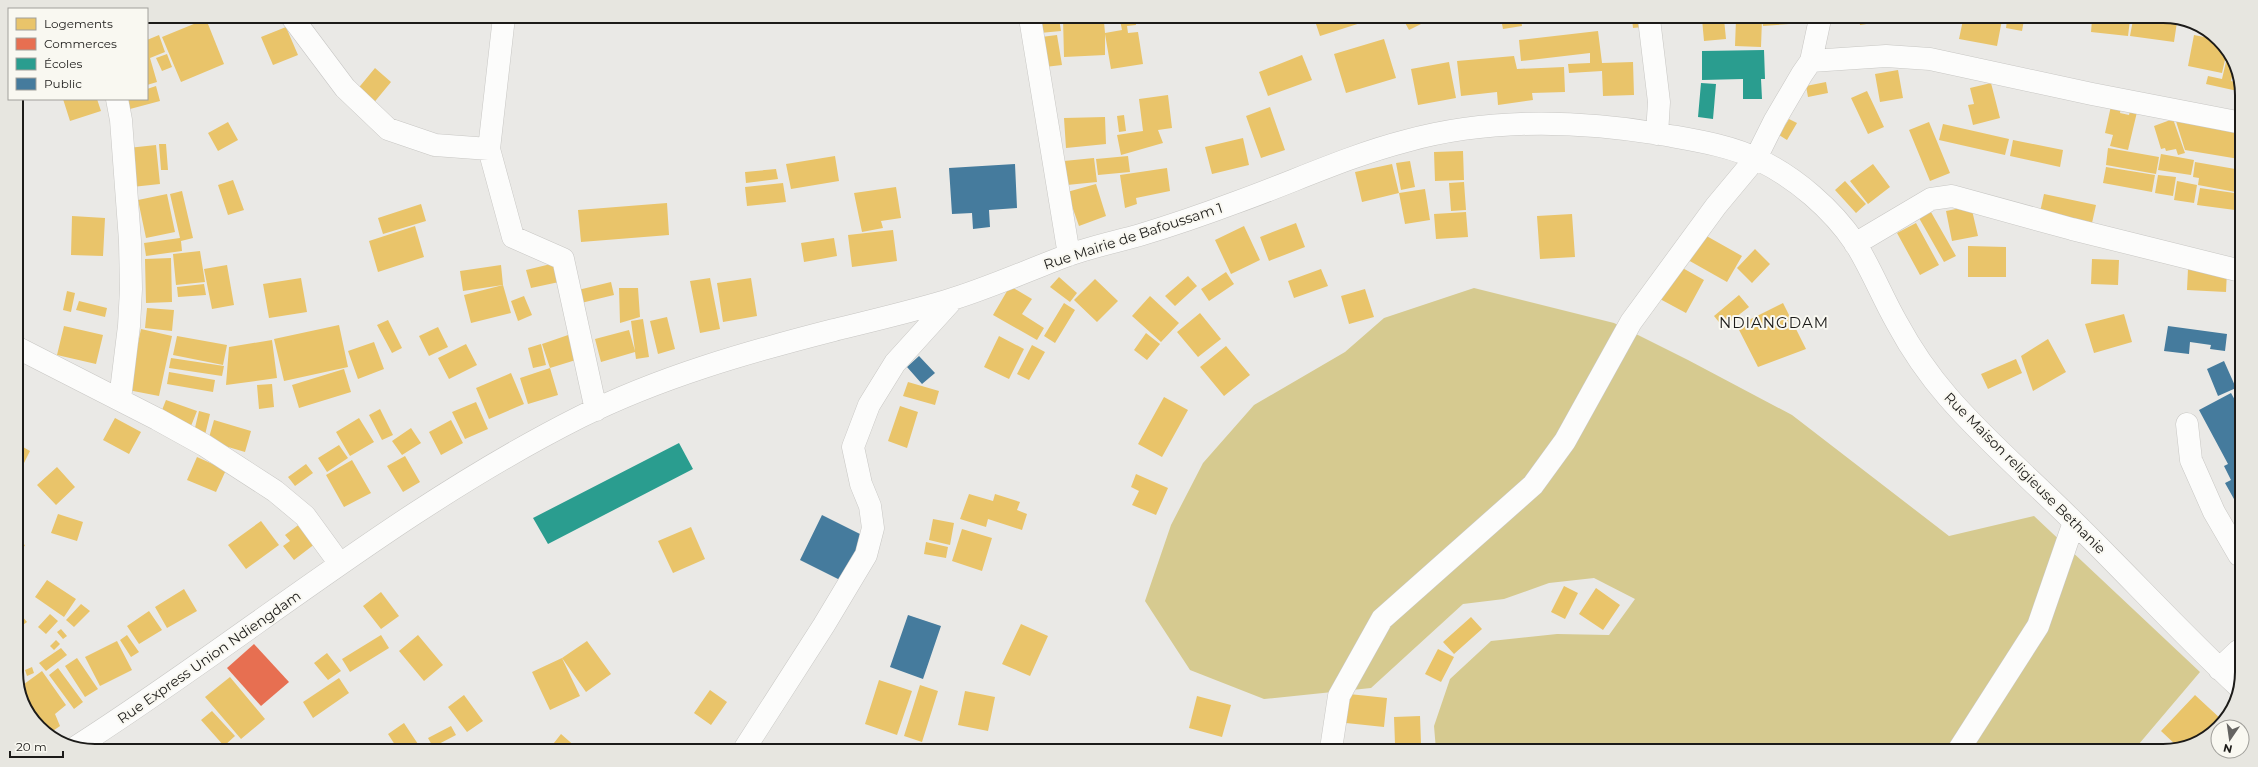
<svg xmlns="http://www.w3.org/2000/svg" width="2258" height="767" font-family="Montserrat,sans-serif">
	<rect width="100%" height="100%" fill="#eae9e6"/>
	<!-- forest -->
	<path fill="#d6ca90" d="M1474,288L1614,323L1688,360L1792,415L1949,536L2034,516L2200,672L2133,751L1436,750L1434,726L1450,679L1491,641L1557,634L1609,635L1635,599L1594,578L1549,583L1504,599L1463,604L1371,688L1264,699L1190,670L1145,601L1171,525L1203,463L1254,405L1345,352L1384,318Z"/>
	<!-- homes -->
	<path fill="#e9c46a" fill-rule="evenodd" d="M1039,18H1059L1061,31L1040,33Z
		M1063,18H1135L1136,25L1127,26L1128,33L1138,32L1143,64L1111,69L1105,34V55L1064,57ZM1120,20L1122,30L1105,33L1104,22Z
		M1314,18L1373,19L1320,36Z
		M206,19L224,64L181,82L162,37Z
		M1403,19H1431L1409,30Z
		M1501,19H1521L1522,26L1503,29Z
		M1632,19H1642L1643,27L1633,28Z
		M1702,19H1724L1726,39L1704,41Z
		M1736,19H1762L1761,47L1735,46Z
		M1762,19H1789V24L1763,26Z
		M1859,19L1892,20L1860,25Z
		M1963,20H2002L1997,46L1959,39Z
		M2007,20H2024L2022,31L2006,28Z
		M2037,20H2063L2062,24Z
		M2092,20H2130L2128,36L2091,32Z
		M2133,20L2177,22L2174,42L2130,36Z
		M286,27L298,55L273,65L261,37Z
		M1598,31L1602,63L1633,62L1634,95L1603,96L1602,71L1569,73L1568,64L1590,63V53L1521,61L1519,40Z
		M159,35L165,52L150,58L157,82L147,85V40Z
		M1057,35L1062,65L1045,67L1041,37Z
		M2194,35L2214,39L2226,47L2227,51L2222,73L2188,66Z
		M1384,39L1396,78L1346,93L1334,54Z
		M2228,53L2234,68L2231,81L2239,83L2242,92L2206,84L2208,76L2222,79Z
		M167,54L172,67L162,71L156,58Z
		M1302,55L1312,80L1268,96L1259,72Z
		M1514,56L1517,69L1564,67L1565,92L1532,93L1533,100L1498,105L1497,92L1461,96L1457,61Z
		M1449,62L1456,98L1418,105L1411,69Z
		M375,68L391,82L372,105L356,91Z
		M1898,70L1903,98L1880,102L1875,74Z
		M1826,82L1828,93L1808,97L1806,86Z
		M1991,83L2000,118L1973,125L1968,105L1974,104L1970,88Z
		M156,86L160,101L130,109L127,99H147V89Z
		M1867,91L1884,127L1868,134L1851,98Z
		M1168,95L1172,128L1158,130L1163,143L1121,155L1117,135L1143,131L1139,99Z
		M63,99H97L101,111L70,121Z
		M2111,106L2121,108L2120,113L2129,115L2130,111L2137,112L2128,150L2110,146L2113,135L2105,133Z
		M1270,107L1285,150L1261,158L1246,116Z
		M1124,115L1126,131L1119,132L1117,116Z
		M1105,117L1106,144L1066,148L1064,118Z
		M2175,118L2242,128L2239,159L2185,150Z
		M1789,119L1797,123L1787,140L1779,135Z
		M2173,119L2185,153L2178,155L2176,149L2166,151L2165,148L2161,149L2154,126Z
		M228,122L238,140L218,151L208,133Z
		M1929,122L1950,173L1930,181L1909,130Z
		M1943,124L2009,139L2005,155L1939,140Z
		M1243,138L1249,165L1212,174L1205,147Z
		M2013,140L2063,150L2060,167L2010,156Z
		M159,144H166L168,170H161Z
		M156,145L160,184L132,187L128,148Z
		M2108,148L2159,157L2156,174L2106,165Z
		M1463,151L1464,180L1435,181L1434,152Z
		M2161,154L2194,160L2191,175L2158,170Z
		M835,156L839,181L791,189L786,164Z
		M1128,156L1130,172L1098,175L1096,159Z
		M1094,158L1097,182L1067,185L1064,161Z
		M1410,161L1415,187L1401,190L1396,163Z
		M2195,162L2241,170V193L2198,185L2199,178L2193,177Z
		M1392,164L1399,193L1362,202L1355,172Z
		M1873,164L1890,187L1868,204L1850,181Z
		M2106,167L2155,175L2152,192L2103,183Z
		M1167,168L1170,191L1136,198L1137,204L1125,208L1120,175Z
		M776,169L778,179L746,183L745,172Z
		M2158,175L2176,177L2173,196L2155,193Z
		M233,180L244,210L228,215L218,185Z
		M1845,181L1866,204L1856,213L1835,190Z
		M2177,181L2197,185L2194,203L2174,200Z
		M1464,182L1466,210L1451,211L1449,183Z
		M783,183L786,202L747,206L745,187Z
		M1096,184L1106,216L1079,226L1067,192Z
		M896,187L901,218L881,221L883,228L862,232L854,193Z
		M2200,188L2241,194V215L2235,214V210L2197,205Z
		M1425,189L1430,220L1405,224L1399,193Z
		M182,191L193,238L181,241L182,251L146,256L144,243L180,238L170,194Z
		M167,194L175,232L146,238L138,200Z
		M2044,194L2096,205L2092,223L2040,212Z
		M667,203L669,235L581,242L578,210Z
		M421,204L426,221L383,234L378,218Z
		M1927,205L1956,256L1944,262L1915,211Z
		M1971,206L1978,236L1952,241L1946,211Z
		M1466,212L1468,237L1436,239L1434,214Z
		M1572,214L1575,257L1540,259L1537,216Z
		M72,216L105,218L103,256L71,255Z
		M1296,223L1305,247L1269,261L1260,237Z
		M1916,223L1939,265L1920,275L1897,233Z
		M415,226L424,257L378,272L369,241Z
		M1244,226L1260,260L1231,274L1215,240Z
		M893,230L897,261L852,267L848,235Z
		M1703,234L1742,256L1727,282L1688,260Z
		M834,238L837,256L804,262L801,243Z
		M1968,246L2006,247V277H1968Z
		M1755,249L1770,264L1752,283L1737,268Z
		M200,251L205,282L176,285L173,254Z
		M171,258L172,302L146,303L145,259Z
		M2092,259L2119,260L2118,285L2091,284Z
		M555,263L559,282L531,288L526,270Z
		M227,265L234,305L212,309L204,269Z
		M501,265L503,285L463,291L460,271Z
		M1679,266L1704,280L1686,313L1660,299Z
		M1321,269L1328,286L1294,298L1288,281Z
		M2188,269L2227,271L2226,292L2187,290Z
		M1226,272L1234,284L1209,301L1201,289Z
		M1188,276L1197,286L1175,306L1165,296Z
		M1059,277L1077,293L1070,302L1050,287Z
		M301,278L307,312L269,318L263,284Z
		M710,278L720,329L700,333L690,281Z
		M751,278L757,316L723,322L717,283Z
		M1095,279L1118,301L1097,322L1074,300Z
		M611,282L614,295L581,303L578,290Z
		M204,284L206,295L178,297L177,287Z
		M503,285L511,313L471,323L464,295Z
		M1010,286L1032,299L1022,314L1044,328L1037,340L993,315Z
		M619,288H638L640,317L620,323Z
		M1365,289L1374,317L1349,324L1341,296Z
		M67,291L75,293L71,312L63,310Z
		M1739,295L1749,307L1723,327L1714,316Z
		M524,296L532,315L518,321L511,301Z
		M1150,296L1179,323L1161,342L1132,316Z
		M79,301L107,308L105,317L76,310Z
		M1064,303L1075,310L1055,343L1044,336Z
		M1783,303L1806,349L1758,367L1737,326Z
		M147,308L174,310L172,331L145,328Z
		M1200,313L1221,339L1198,357L1177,332Z
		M2124,314L2132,342L2094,353L2085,324Z
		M667,317L675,349L658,354L650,321Z
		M643,319L649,357L636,359L635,352L601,362L595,339L629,330L635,351L631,321Z
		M388,320L402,348L392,353L377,325Z
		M339,325L348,367L284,381L274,339Z
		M64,326L103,335L96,364L57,355Z
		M438,327L448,347L429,356L419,336Z
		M141,329L172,336L159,396L128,390Z
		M1146,333L1160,344L1147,360L1134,350Z
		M571,334L579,359L550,368L542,344Z
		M177,336L227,345L223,365L173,355Z
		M999,336L1024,349L1009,379L984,367Z
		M2048,339L2066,372L2033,391L2021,356Z
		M272,340L277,378L226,385L229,347Z
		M374,342L384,369L358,379L348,351Z
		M466,344L477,365L449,379L438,358Z
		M541,344L546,365L533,368L528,348Z
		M1032,345L1045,352L1029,380L1017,374Z
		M1226,346L1250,375L1224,396L1200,367Z
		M171,358L224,366L222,376L169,368Z
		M2016,359L2022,373L1988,389L1981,374Z
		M550,368L558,395L528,404L520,378Z
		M344,369L351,392L299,408L292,385Z
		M169,372L215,380L213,392L167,384Z
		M511,373L524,404L489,419L476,388Z
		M908,382L939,391L935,405L903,396Z
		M272,384L274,407L259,409L257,385Z
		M1164,397L1188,410L1162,457L1138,444Z
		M166,400L197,411L191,426L160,415Z
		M476,402L488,429L465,439L452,412Z
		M900,406L918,412L907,448L888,441Z
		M380,409L393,435L382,440L369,415Z
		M199,411L210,414L204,439L193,436Z
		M115,418L141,432L129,454L103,440Z
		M359,418L374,442L350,456L336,432Z
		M214,420L251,431L245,452L208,441Z
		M451,420L463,443L441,455L429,432Z
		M411,428L421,443L402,455L392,441Z
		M16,443L30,451L19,473L16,471Z
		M339,445L348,458L327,472L318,458Z
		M405,456L420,482L403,492L387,466Z
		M197,457L226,470L216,492L187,480Z
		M352,460L371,493L344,507L326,475Z
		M306,464L313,473L295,486L288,477Z
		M57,467L75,487L56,505L37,485Z
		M1136,474L1168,488L1156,515L1132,505L1139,491L1131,487Z
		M969,494L993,501L995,494L1020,502L1017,510L1027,514L1022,530L988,519L986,527L960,519Z
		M58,514L83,522L77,541L51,533Z
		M933,519L954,523L950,545L929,540Z
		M305,520L320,540L294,560L283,546L290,541L285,535Z
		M261,521L279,545L246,569L228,545Z
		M691,527L705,559L673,573L658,541Z
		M962,529L992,538L982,571L952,561Z
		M16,540L25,545L17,559H16Z
		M926,542L948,547L946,558L924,554Z
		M47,580L76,599L64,617L35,597Z
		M1564,586L1578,593L1565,619L1551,612Z
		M1596,588L1620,605L1603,630L1579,614Z
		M184,589L197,611L167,628L155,607Z
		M381,592L399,616L381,629L363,606Z
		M81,604L90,611L74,627L66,620Z
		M149,611L162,630L139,644L127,626Z
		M50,614L58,621L46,634L38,627Z
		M22,616L27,622L16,630V621Z
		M1471,617L1482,629L1454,654L1443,642Z
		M1021,624L1048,636L1030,676L1002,664Z
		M61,629L67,636L63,639L57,632Z
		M127,635L139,652L131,657L120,640Z
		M381,635L389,648L350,672L342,659Z
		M418,635L443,665L424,681L399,651Z
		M56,640L60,644L54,650L50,646Z
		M117,641L132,670L100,686L85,657Z
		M587,641L611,674L586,692L562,658Z
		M61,648L67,655L46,671L39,663Z
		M1438,649L1454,657L1441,682L1425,674Z
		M327,653L341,671L328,680L314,663Z
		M77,658L98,689L85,697L65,666Z
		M562,658L580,696L550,710L532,672Z
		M32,667L34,673L27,676L25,670Z
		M58,668L83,702L74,709L49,675Z
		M42,671L66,705L55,714L60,726L50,733L45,729L26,704L20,687Z
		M230,677L265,719L241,739L205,697Z
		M339,678L349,693L313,718L303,702Z
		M879,680L912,691L897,735L865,724Z
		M920,685L938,691L922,742L904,736Z
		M710,690L727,702L711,725L694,713Z
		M965,691L995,697L988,731L958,725Z
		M1349,694L1387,698L1384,727L1346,723Z
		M464,695L483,721L467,732L448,707Z
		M2195,695L2222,720L2211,735L2177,746L2161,731Z
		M1197,696L1231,705L1222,737L1189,728Z
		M212,711L235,736L224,746L201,720Z
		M1420,716L1421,743L1395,744L1394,717Z
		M404,723L418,744L413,748H397L388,734Z
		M451,726L456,735L433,747L428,738Z
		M561,734L577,748H550Z"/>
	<!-- shops -->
	<path fill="#e76f51" d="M254,644L289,682L261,706L227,668Z"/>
	<!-- schools -->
	<path fill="#2a9d8f" d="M1764,50L1765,79H1761L1762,99H1743V79L1702,80V51Z
		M1701,83L1716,84L1713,119L1698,117Z
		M679,443L693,469L548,544L533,518Z"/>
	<!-- public -->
	<path fill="#457b9d" d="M1015,164L1017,208L989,210L990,227L973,229L972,213L952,214L949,168Z
		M2168,326L2227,334L2225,351L2210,349L2211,345L2190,342L2189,354L2164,351Z
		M919,356L935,373L922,384L907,367Z
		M2224,361L2236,388L2218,396L2207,369Z
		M2231,393L2240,409L2239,508L2225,483L2231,480L2224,466L2228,464L2199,410Z
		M822,515L864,536L842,581L800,560Z
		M908,615L941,626L923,679L890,667Z"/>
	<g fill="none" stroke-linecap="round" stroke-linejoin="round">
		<defs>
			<path id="minor" d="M291,16L345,88L388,129L435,145L489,149
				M504,17L489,149L513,237L563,259L596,410
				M1030,18L1069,255
				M1649,19L1659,102L1657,134
				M1811,61L1820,19
				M117,99L121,120L130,241L131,289L129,326L120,399
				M1855,244L1931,199L1952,196L2072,229L2241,271
				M16,347L157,419L204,445L275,491L305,516L340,564
				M2187,424L2191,460L2214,512L2239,555
				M2219,669L2238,651
				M76,747C245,639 399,508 580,417C660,377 748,352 834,330C871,321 909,312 946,301C987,289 1026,271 1066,256C1090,247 1115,242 1140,235C1173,225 1205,214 1237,202C1293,182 1348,156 1406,141C1489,118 1576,120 1660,134C1692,140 1730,145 1759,160C1796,178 1832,209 1855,243C1871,268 1882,297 1897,323C1911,349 1928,374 1948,397C1987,442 2033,481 2075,523C2130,577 2182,634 2238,686
				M745,748L824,625L866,555L873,528L870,506L861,484L853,447L869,405L895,363L953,299
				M1331,749L1339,696L1382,619L1533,485L1565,441L1631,322L1716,206L1756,158L1775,120L1802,74L1811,61L1886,56L1930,59L2092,94L2242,123
				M1958,751L2038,626L2074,522"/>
		</defs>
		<!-- minor casing -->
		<use href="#minor" stroke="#c8c7c4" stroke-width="23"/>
		<!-- minor -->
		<use href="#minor" stroke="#fcfcfb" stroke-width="22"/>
	</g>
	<g text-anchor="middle" stroke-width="4" stroke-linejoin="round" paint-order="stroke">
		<!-- street labels -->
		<g font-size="14" fill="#1c1b19" stroke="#f9f8f1">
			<text transform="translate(1133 236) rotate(-18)" y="5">Rue Mairie de Bafoussam 1</text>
			<text transform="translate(2025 473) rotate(45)" y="5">Rue Maison religieuse Bethanie</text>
			<text transform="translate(209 657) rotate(-35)" y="5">Rue Express Union Ndiengdam</text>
		</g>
		<!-- neighbourhood labels -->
		<g font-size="15" letter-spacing="1" fill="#1c1b19" stroke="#f9f8f1">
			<text x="1774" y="328">NDIANGDAM</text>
		</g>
	</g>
	<!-- crop -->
	<path d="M0 0H2258V767H0ZM95 23H2163A72 72 0 0 1 2235 95V672A72 72 0 0 1 2163 744H95A72 72 0 0 1 23 672V95A72 72 0 0 1 95 23Z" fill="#e7e6e0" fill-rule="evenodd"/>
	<path fill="none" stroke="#1c1b19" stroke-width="2" d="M95 23H2163A72 72 0 0 1 2235 95V672A72 72 0 0 1 2163 744H95A72 72 0 0 1 23 672V95A72 72 0 0 1 95 23Z"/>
	<!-- legend -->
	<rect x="8" y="8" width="140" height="92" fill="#f9f8f1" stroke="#a1a09b"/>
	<rect x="16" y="18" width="20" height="12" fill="#e9c46a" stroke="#a1a09b"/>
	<text x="44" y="28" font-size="12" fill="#1c1b19">Logements</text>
	<rect x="16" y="38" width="20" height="12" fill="#e76f51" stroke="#a1a09b"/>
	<text x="44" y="48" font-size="12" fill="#1c1b19">Commerces</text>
	<rect x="16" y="58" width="20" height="12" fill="#2a9d8f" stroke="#a1a09b"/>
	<text x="44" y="68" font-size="12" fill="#1c1b19">Écoles</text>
	<rect x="16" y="78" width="20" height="12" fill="#457b9d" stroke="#a1a09b"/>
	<text x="44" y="88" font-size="12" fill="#1c1b19">Public</text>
	<!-- north arrow -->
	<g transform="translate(2230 739) rotate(193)"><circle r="19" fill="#f9f8f1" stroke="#a1a09b"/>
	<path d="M0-3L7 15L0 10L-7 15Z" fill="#646361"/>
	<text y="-6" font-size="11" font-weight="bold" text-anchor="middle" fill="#1c1b19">N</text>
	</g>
	<!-- scale -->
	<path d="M10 751v6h53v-6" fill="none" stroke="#1c1b19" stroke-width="2"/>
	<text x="16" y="751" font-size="12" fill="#1c1b19" stroke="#f9f8f1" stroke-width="3" paint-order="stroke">20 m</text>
</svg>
